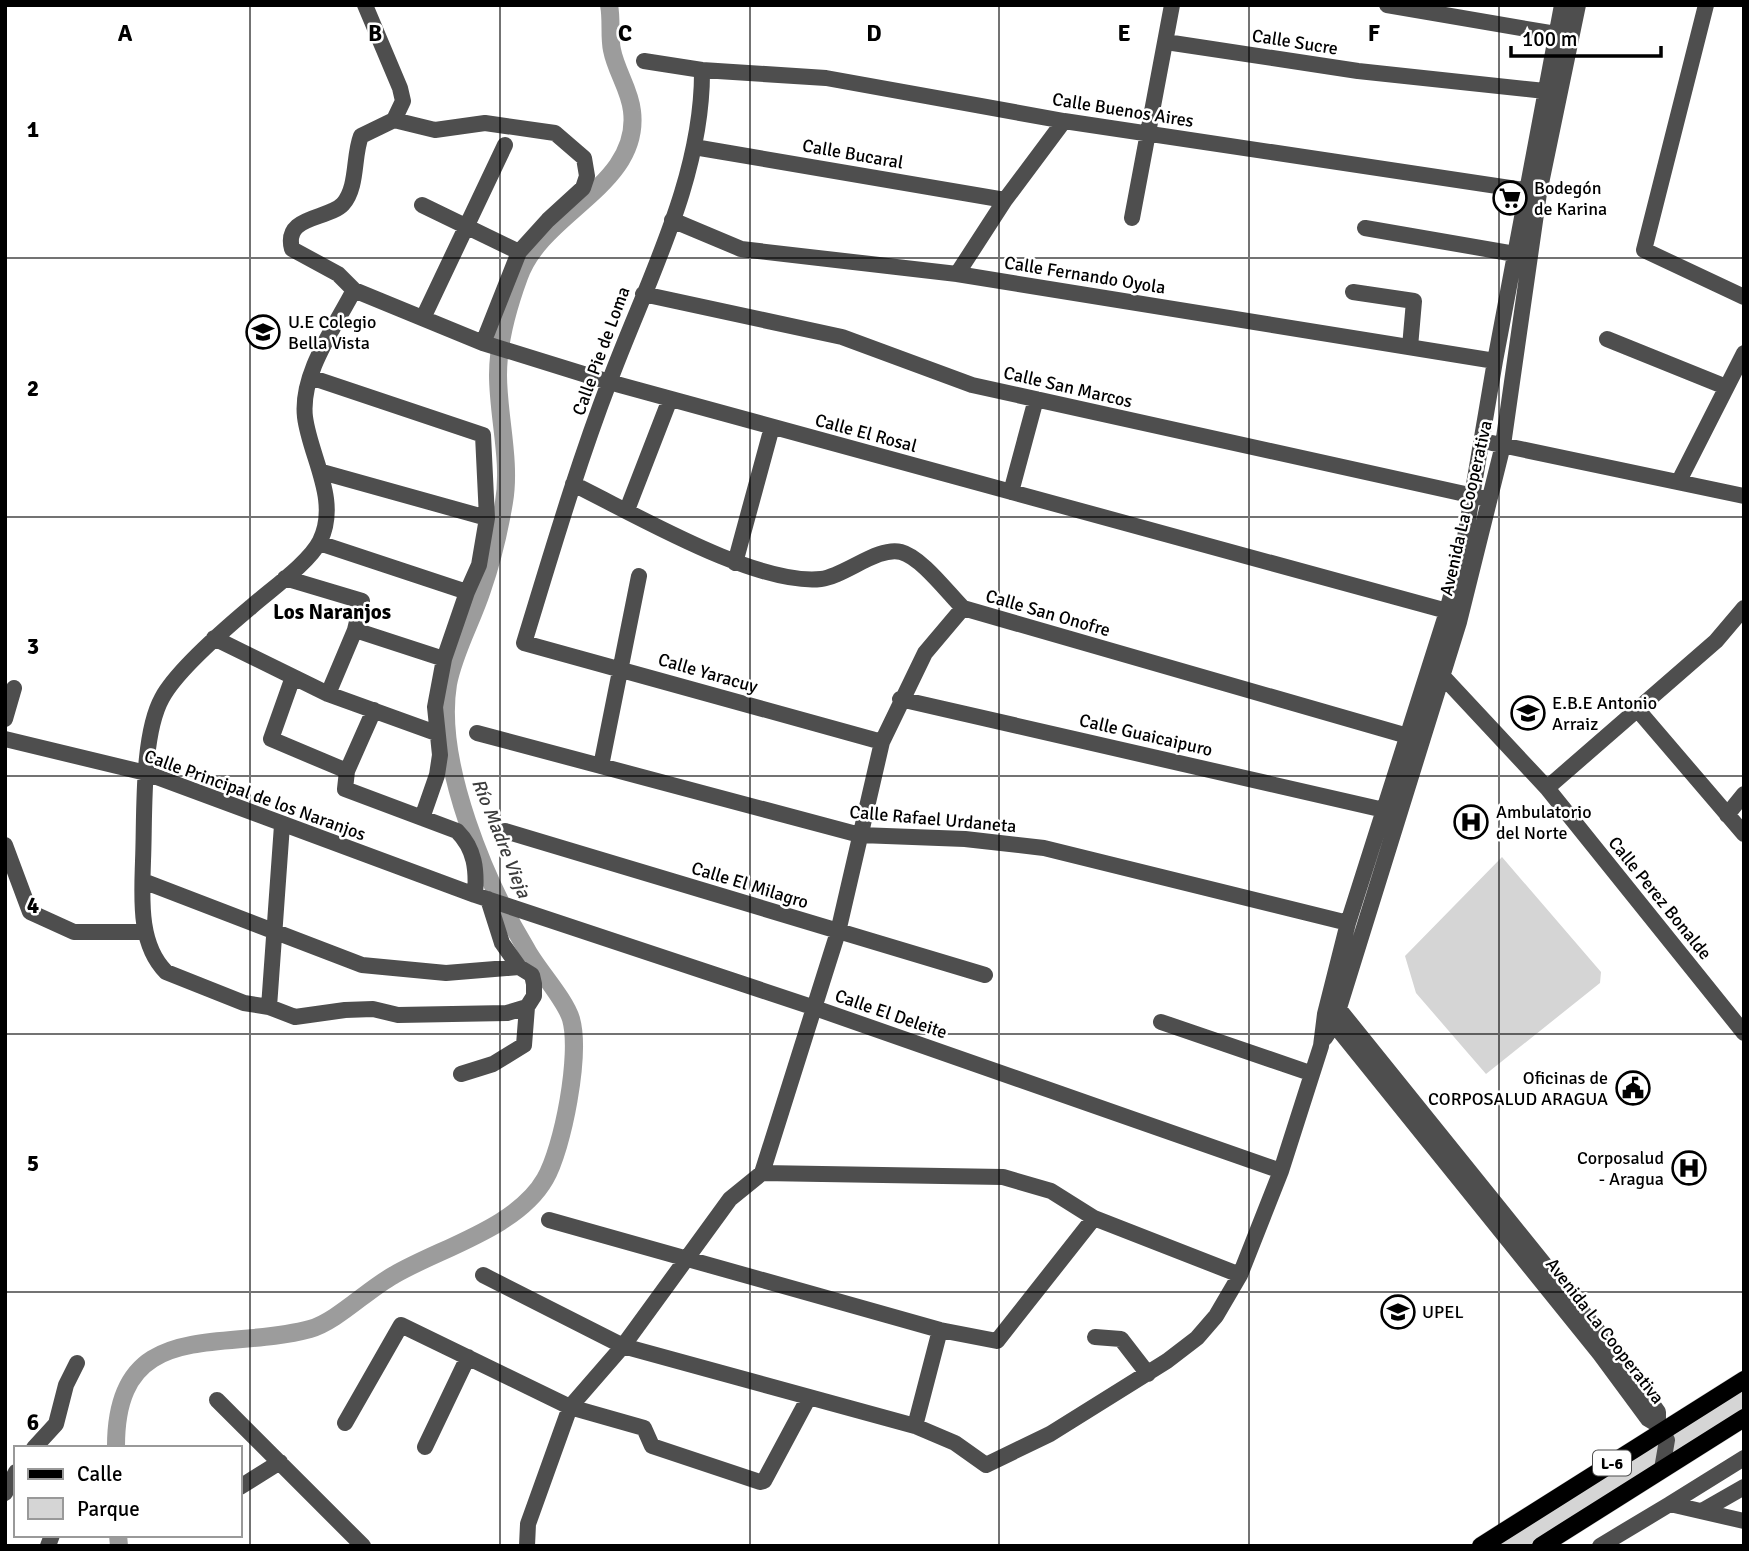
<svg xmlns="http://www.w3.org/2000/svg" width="1749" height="1551" font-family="Signika,sans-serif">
	<rect width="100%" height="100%" fill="#fff"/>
	<!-- green -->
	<path fill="#d5d5d5" d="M1502,857L1601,972L1600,983L1486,1074L1416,993L1405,956Z
		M1744,1380V1418L1541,1546H1481Z"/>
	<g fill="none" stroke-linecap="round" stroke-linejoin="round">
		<!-- river -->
		<path stroke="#9c9c9c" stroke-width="18" d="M116,1448C115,1315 221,1353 310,1329C336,1322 368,1289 394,1275C440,1248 517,1228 545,1179C563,1148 581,1054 571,1019C565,999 538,970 527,950C486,883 435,763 448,684C454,652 472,621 482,590C492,561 499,532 504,502C511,461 498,416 498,375C498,343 508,307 519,277C542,211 641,186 632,111C630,90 616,71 612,50C609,36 612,20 609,5
			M118,1535L119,1546"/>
		<defs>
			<path id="major" d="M1481,1546L1744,1380
				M1541,1546L1744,1418"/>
		</defs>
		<!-- major casing -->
		<use href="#major" stroke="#dbdbdb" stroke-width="19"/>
		<!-- minor -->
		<path stroke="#4e4e4e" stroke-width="16" d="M365,5L400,88L403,101L394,120
			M1387,5L1556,34
			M1706,5L1644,250L1744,297
			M1166,42L1358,71L1545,91
			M644,61L702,70L826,78L1064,121L1537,192
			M702,70C703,177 647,281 610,380C577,466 551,555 524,643L882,742
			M694,147L1005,200
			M422,205L519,252
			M1132,218L1172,5
			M672,220L741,249L957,274L1495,361
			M1365,228L1515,254
			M957,274L1005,200L1064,121
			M354,290C335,327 300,374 305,417C310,457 340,500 320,541C309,563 270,590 251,607C226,628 177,670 162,698C141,736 145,817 143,861C142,897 138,944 166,972L244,1003L269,1007L295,1017L345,1010L373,1009L398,1015L507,1013L527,1007L534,996V984L532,975L519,967L502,943L488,899
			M1353,292L1414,301L1410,347
			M643,294L842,337L972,385L1483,498
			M423,318L505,145
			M1607,339L1726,387
			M483,343L519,252L548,220L583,188L587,176L584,158L555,133L485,123L435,130L394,120L361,136C353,156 358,187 343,204C328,220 283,215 292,249L338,274L354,290L483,343L609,382L1447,611
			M310,377L483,435L487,518L479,565L467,592L444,659L435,707L440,755L437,775L422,818
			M1492,443L1744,496
			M322,472L487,518
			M1679,481L1744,353
			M573,484C633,513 756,586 821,579C845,576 878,546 901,552C921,557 948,593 963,608L1418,739
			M1011,492L1036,399
			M627,510L670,399
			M319,543L467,592
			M735,563L772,427
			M285,578L362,601L355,630L444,659
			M214,638L328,694L436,733
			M1435,668L1547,788L1744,1033
			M293,677L271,739L347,771
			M328,694L355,630
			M900,699L1384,810
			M1637,709L1744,834
			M374,710L347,771L345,789L457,831C475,849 477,870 475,895
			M5,719L14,688
			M477,733L860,835L965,839L1044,848L1348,923
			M5,739L146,773L475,895L815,1008L1281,1171
			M601,766L639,576
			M1547,788L1716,641L1744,608
			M1727,815L1744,794
			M505,831L985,975
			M5,845L30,912L74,932H145
			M143,881L362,965L446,973L519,967
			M269,1007L282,825
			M1329,1018L1600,1354L1648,1419L1658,1425V1412L1611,1347L1334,1003
			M1161,1022L1310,1073
			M1325,1038L1334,1024L1459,622L1503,445L1539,193L1578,5
			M461,1074L493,1064L524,1045L527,1007
			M762,1173L1003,1177L1051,1191L1094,1218L1240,1275
			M549,1220L940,1330L997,1341L1094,1218
			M483,1275L623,1346L915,1426L955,1443L986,1465L1050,1434L1167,1361L1197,1338L1216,1316L1240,1275L1281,1171L1321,1046L1325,1014L1348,923L1445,618L1462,555L1495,361L1562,5
			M1095,1337L1121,1339L1148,1374
			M217,1400L363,1546
			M345,1423L401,1325L570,1407L644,1428L652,1446L760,1482L764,1481L809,1397
			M1658,1425L1667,1440L1662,1469
			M915,1426L940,1330
			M425,1447L468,1357
			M34,1448L56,1424L66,1385L77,1363
			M1744,1458L1670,1504L1744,1521
			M240,1487L280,1462
			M5,1493L16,1472
			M1702,1511L1744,1487
			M48,1546L52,1535
			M527,1546L528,1524L570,1407L623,1346L730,1199L762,1173L838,932L882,742L925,653L963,608
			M1600,1546L1670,1504"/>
		<!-- major -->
		<use href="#major" stroke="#000" stroke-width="18"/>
	</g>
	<!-- grid -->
	<path fill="none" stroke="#000" stroke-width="2" stroke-opacity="0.55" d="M250,5V1546M500,5V1546M750,5V1546M999,5V1546M1249,5V1546M1499,5V1546M5,258H1744M5,517H1744M5,776H1744M5,1034H1744M5,1292H1744"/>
	<!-- icons -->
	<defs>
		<symbol id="supermarket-ring" viewBox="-11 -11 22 22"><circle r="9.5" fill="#fff" stroke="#000" stroke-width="1.5"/><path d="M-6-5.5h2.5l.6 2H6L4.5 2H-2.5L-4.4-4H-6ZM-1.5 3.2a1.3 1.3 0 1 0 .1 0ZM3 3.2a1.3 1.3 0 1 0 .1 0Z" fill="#000"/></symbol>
		<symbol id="school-ring" viewBox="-11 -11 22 22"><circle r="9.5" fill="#fff" stroke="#000" stroke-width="1.5"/><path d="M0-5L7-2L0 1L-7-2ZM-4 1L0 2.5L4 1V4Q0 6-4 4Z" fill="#000"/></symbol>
		<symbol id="hospital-ring" viewBox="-11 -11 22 22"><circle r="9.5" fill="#fff" stroke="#000" stroke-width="1.5"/><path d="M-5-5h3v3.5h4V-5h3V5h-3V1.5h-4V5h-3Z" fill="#000"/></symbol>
		<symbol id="civic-ring" viewBox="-11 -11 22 22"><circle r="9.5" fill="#fff" stroke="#000" stroke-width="1.5"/><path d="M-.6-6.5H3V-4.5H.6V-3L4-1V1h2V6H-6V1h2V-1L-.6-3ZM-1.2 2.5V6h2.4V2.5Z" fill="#000"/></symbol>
		<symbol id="university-ring" viewBox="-11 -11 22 22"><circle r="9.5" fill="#fff" stroke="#000" stroke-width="1.5"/><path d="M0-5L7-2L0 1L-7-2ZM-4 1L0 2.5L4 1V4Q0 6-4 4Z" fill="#000"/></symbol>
	</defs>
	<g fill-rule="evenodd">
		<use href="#supermarket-ring" x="1491" y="179" width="38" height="38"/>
		<use href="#school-ring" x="244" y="313" width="38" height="38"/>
		<use href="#school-ring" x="1509" y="694" width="38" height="38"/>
		<use href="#hospital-ring" x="1452" y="803" width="38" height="38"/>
		<use href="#civic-ring" x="1614" y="1069" width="38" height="38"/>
		<use href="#hospital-ring" x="1670" y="1149" width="38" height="38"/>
		<use href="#university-ring" x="1379" y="1293" width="38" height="38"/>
	</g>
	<g text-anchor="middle" stroke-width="5" stroke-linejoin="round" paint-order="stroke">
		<!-- shield labels -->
		<rect fill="#fff" stroke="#4c4c4c" stroke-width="2" x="1593" y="1450.5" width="38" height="25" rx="5"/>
		<g font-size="16" font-weight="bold" fill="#000">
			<text x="1612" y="1469">L-6</text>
		</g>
		<!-- street labels -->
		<g font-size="18" fill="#000" stroke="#fff">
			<text transform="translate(1295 42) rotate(9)" y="6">Calle Sucre</text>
			<text transform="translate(1123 110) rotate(9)" y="6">Calle Buenos Aires</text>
			<text transform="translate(853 154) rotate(10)" y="6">Calle Bucaral</text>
			<text transform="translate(1085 275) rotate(9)" y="6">Calle Fernando Oyola</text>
			<text transform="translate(601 351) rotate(-70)" y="6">Calle Pie de Loma</text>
			<text transform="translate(1068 387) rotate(13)" y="6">Calle San Marcos</text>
			<text transform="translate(866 433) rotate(15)" y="6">Calle El Rosal</text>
			<text transform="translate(1466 508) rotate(-77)" y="6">Avenida La Cooperativa</text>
			<text transform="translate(1048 613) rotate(16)" y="6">Calle San Onofre</text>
			<text transform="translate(708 673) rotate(16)" y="6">Calle Yaracuy</text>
			<text transform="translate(1146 735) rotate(13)" y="6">Calle Guaicaipuro</text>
			<text transform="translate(255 795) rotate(20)" y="6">Calle Principal de los Naranjos</text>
			<text transform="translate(933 819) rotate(5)" y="6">Calle Rafael Urdaneta</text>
			<text transform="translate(750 885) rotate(17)" y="6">Calle El Milagro</text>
			<text transform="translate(1660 898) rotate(51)" y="6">Calle Perez Bonalde</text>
			<text transform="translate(891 1014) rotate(19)" y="6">Calle El Deleite</text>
			<text transform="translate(1605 1331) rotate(52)" y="6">Avenida La Cooperativa</text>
		</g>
		<!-- poi labels -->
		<g font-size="18" fill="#000" stroke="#fff" text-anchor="start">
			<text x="1534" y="194">Bodegón<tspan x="1534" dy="21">de Karina</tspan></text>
			<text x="288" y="328">U.E Colegio<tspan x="288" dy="21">Bella Vista</tspan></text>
			<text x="1552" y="709">E.B.E Antonio<tspan x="1552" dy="21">Arraiz</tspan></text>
			<text x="1496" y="818">Ambulatorio<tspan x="1496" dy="21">del Norte</tspan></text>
			<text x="1608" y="1084" text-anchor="end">Oficinas de<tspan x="1608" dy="21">CORPOSALUD ARAGUA</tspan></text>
			<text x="1664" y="1164" text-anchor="end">Corposalud<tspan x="1664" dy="21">- Aragua</tspan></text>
			<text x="1422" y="1318">UPEL</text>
		</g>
		<!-- water labels -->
		<g font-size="19" font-style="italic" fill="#3d3d3d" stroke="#fff">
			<text transform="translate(502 838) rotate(68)" y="7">Río Madre Vieja</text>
		</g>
		<!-- quarter labels -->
		<g font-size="21" font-weight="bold" fill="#000" stroke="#fff">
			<text x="332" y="619">Los Naranjos</text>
		</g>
	</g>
	<g font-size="23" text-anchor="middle" font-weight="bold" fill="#000" stroke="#fff" stroke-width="5" stroke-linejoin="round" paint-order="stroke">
		<text x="125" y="41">A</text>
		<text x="375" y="41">B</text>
		<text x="625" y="41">C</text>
		<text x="874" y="41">D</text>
		<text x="1124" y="41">E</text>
		<text x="1374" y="41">F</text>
		<text x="33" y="137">1</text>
		<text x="33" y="396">2</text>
		<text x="33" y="654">3</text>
		<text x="33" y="913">4</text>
		<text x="33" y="1171">5</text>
		<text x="33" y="1430">6</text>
	</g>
	<!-- border -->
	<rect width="1749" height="1551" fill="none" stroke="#000000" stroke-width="14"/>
	<!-- legend -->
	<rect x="14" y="1446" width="228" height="91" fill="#ffffff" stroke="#999999" stroke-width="2"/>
	<rect x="28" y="1469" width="35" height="10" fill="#000000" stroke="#999999" stroke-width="2"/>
	<text x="77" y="1481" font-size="21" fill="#000000">Calle</text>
	<rect x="28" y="1498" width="35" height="21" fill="#d5d5d5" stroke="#999999" stroke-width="2"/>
	<text x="77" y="1516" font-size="21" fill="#000000">Parque</text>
	<!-- scale -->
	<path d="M1511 46v10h150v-10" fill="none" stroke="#000000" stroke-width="3.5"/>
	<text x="1522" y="46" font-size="21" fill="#000000" stroke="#ffffff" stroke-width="5" paint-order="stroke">100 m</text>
</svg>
